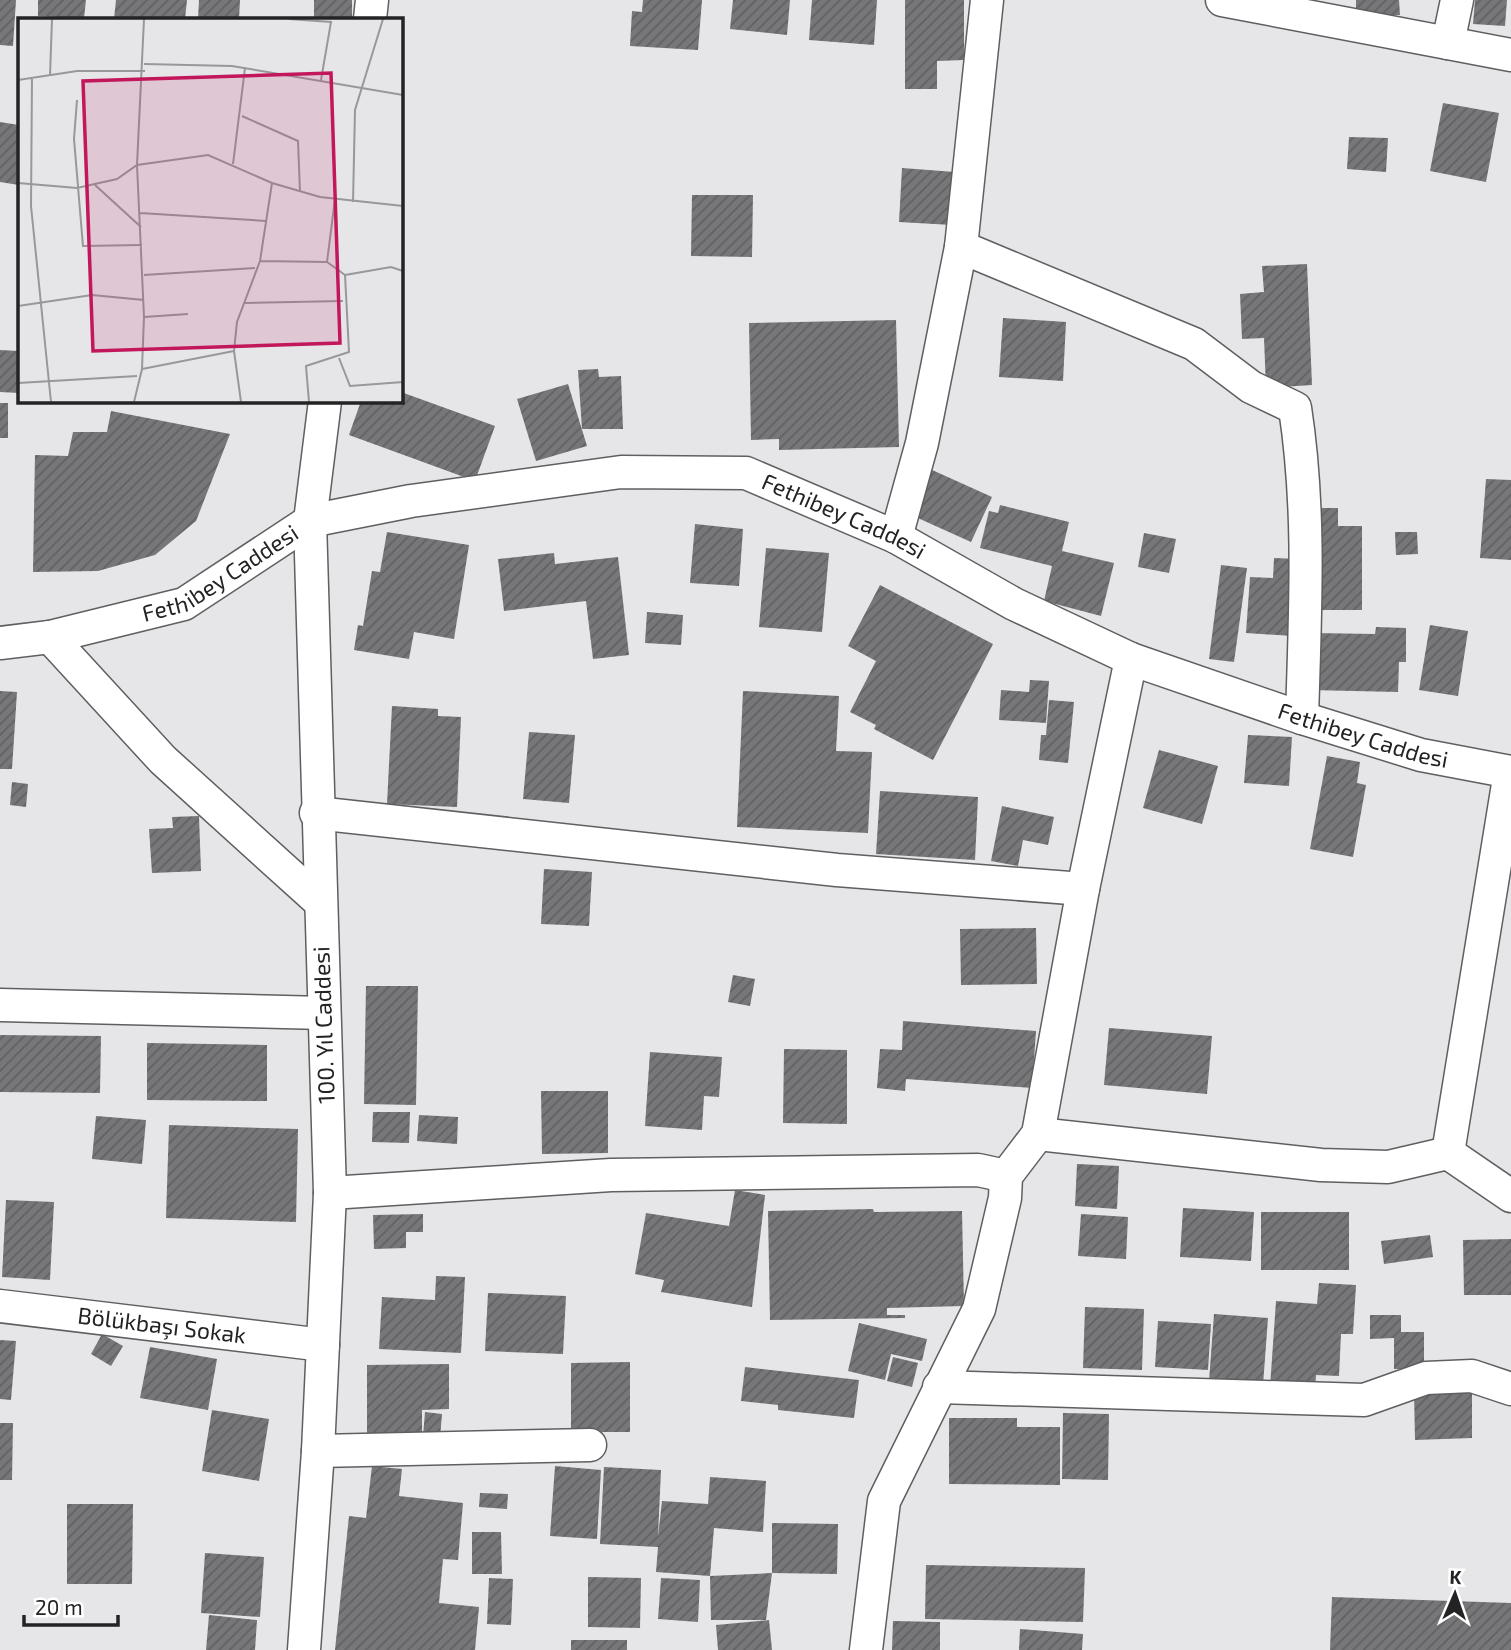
<svg xmlns="http://www.w3.org/2000/svg" width="1511" height="1650" font-family="'Exo 2',sans-serif">
	<defs>
		<pattern id="building-hatch" width="6" height="6" patternUnits="userSpaceOnUse" patternTransform="scale(1.75)"><rect width="6" height="6" fill="#77777a"/><path d="M-1 1l2-2M0 6l6-6M5 7l2-2" fill="none" stroke="#616164"/></pattern>
	</defs>
	<rect width="100%" height="100%" fill="#e6e6e9"/>
	<!-- building -->
	<path fill="url(#building-hatch)" d="M0,0H16L13,46L0,45Z
		M38,0H86L84,18L38,16Z
		M116,0H187L185,19H114Z
		M199,0H240L239,19H198Z
		M314,0H352V19H314Z
		M643,0H702L698,50L630,46L632,11L642,12Z
		M733,0H790L787,35L730,29Z
		M812,0H877L874,45L809,40Z
		M905,0H964V60L937,61V89H905Z
		M1356,0H1399L1400,15L1356,16Z
		M1475,0H1507L1505,26L1473,24Z
		M1443,103L1499,113L1486,182L1430,171Z
		M0,122L19,125V185L0,182Z
		M1349,137L1388,138L1386,172L1347,169Z
		M902,168L955,172L952,225L899,222Z
		M692,195H753L752,257L691,256Z
		M1307,264L1312,385L1266,388L1264,338L1242,339L1240,294L1264,292L1262,266Z
		M1003,318L1066,322L1063,381L999,377Z
		M896,320L899,447L779,450V439L751,440L749,323Z
		M0,350L19,351V393L0,392Z
		M598,369L599,377L621,376L623,429H582L578,370Z
		M568,384L587,446L536,461L517,399Z
		M401,392L495,426L475,481L349,435L361,401H401Z
		M0,403H8V438H0Z
		M111,411L230,434L196,521L155,555L98,571L33,572L35,455L68,456L73,432H107Z
		M930,469L992,497L971,542L909,514Z
		M1486,479L1511,480V560L1480,558Z
		M1000,505L1069,522L1062,551L1114,563L1101,616L1044,601L1052,566L980,548L989,511L998,513Z
		M1315,508H1338V526H1362V610H1316Z
		M695,524L743,529L739,586L690,583Z
		M387,532L469,545L454,639L414,632L409,659L354,650L358,625L363,626L372,571L380,572Z
		M1395,532H1417L1418,554L1396,555Z
		M1144,533L1176,539L1169,573L1138,567Z
		M766,548L829,553L822,632L759,627Z
		M554,553L555,564L618,557L629,655L593,659L586,601L504,611L498,559Z
		M1274,558L1299,559L1293,636L1246,633L1250,577L1273,578Z
		M1221,565L1247,568L1234,662L1209,659Z
		M880,585L993,644L933,760L874,729L876,725L850,712L876,661L848,646Z
		M647,612L683,615L681,645L645,643Z
		M1430,625L1468,631L1458,696L1419,690Z
		M1376,627L1406,628V662H1399L1398,692L1310,690L1312,633L1375,634Z
		M1030,680L1049,681L1046,723L999,720L1001,690L1029,692Z
		M0,691L17,692L12,769H0Z
		M743,691L839,696L836,751L872,752L868,833L737,827Z
		M1049,700L1074,702L1068,763L1039,760L1041,735H1046Z
		M392,706L438,709V716L461,717L457,807L387,804Z
		M529,732L575,735L569,803L523,799Z
		M1248,735L1292,737L1289,786L1244,783Z
		M1159,750L1218,766L1202,824L1143,808Z
		M1327,756L1360,762L1357,783L1366,785L1353,857L1310,849Z
		M12,782L28,784L26,807L10,805Z
		M880,791L978,797L975,860L876,854Z
		M1002,806L1054,817L1048,845L1023,840L1018,866L991,861Z
		M199,816L201,871L152,873L149,829L173,828L172,817Z
		M544,869L592,872L589,926L541,924Z
		M1036,928L1037,984L961,985L960,929Z
		M733,975L755,979L750,1006L728,1002Z
		M366,986H418L416,1105L364,1104Z
		M903,1021L1036,1031L1032,1088L906,1079L905,1091L877,1088L880,1049L902,1050Z
		M1109,1028L1212,1036L1207,1094L1104,1085Z
		M0,1035L101,1036L100,1093L0,1092Z
		M147,1043L267,1045V1101L147,1100Z
		M784,1049L847,1050V1124L783,1123Z
		M650,1052L722,1057L719,1097L704,1096L702,1130L645,1126Z
		M541,1091H608V1153L542,1154Z
		M373,1112H410L409,1143L372,1142Z
		M419,1115L458,1117L457,1144L417,1141Z
		M96,1116L146,1120L142,1164L92,1159Z
		M169,1125L298,1129L296,1222L166,1218Z
		M1077,1164L1119,1166L1117,1209L1075,1206Z
		M735,1190L765,1195L752,1307L661,1292L664,1280L635,1274L646,1213L729,1226Z
		M6,1200L54,1202L50,1280L2,1277Z
		M1183,1208L1254,1212L1251,1261L1180,1257Z
		M873,1209L874,1212L962,1211L964,1306L887,1308V1315H905V1318L770,1320L768,1211Z
		M1261,1212H1349V1270H1261Z
		M423,1214V1232H406V1248L374,1249L373,1215Z
		M1081,1214L1128,1217L1126,1259L1078,1256Z
		M1430,1235L1433,1257L1384,1264L1381,1241Z
		M1511,1239V1295H1464L1463,1240Z
		M436,1276L465,1277L461,1353L379,1349L382,1297L435,1300Z
		M1319,1283L1356,1285L1353,1334H1341L1339,1376L1316,1375L1315,1391L1270,1387L1276,1301L1317,1304Z
		M488,1293L566,1296L563,1354L485,1351Z
		M1085,1307L1144,1309L1142,1370L1083,1368Z
		M1214,1314L1268,1318L1263,1385L1209,1381Z
		M1370,1315H1401V1332H1424V1369H1394V1338L1370,1339Z
		M1158,1321L1211,1324L1208,1370L1155,1367Z
		M859,1323L927,1339L922,1361L891,1354L885,1380L848,1371Z
		M102,1334L123,1346L111,1366L91,1354Z
		M0,1340L16,1341L11,1400L0,1399Z
		M150,1347L217,1359L208,1410L140,1398Z
		M893,1357L918,1363L912,1387L887,1381Z
		M630,1362V1432H571V1363Z
		M449,1364V1409L422,1410V1440L367,1441V1365Z
		M745,1367L859,1380L854,1418L778,1410V1405L741,1401Z
		M1472,1391V1438L1415,1440L1414,1392Z
		M212,1410L269,1419L259,1481L202,1471Z
		M425,1412L442,1414L440,1438L423,1436Z
		M1063,1413L1109,1414L1108,1480L1062,1479Z
		M949,1418H1017V1427H1060V1485L949,1484Z
		M0,1423H13L12,1480H0Z
		M372,1466L402,1469L399,1496L463,1503L458,1560L443,1559L439,1603L479,1607L475,1650H335L349,1516L366,1518Z
		M555,1466L601,1470L597,1539L550,1536Z
		M604,1467L661,1470L658,1537L662,1501L708,1504L710,1477L766,1481L763,1532L714,1528L710,1576L656,1572L658,1547L600,1544Z
		M480,1493L508,1494L507,1509L479,1507Z
		M67,1504H133L132,1584H67Z
		M772,1523L838,1524L837,1574L772,1573Z
		M472,1532H501L502,1574H472Z
		M205,1553L264,1557L260,1617L201,1613Z
		M926,1565L1085,1568L1083,1622L925,1619Z
		M772,1573L766,1620H711L710,1576Z
		M588,1577L641,1578L640,1628L588,1627Z
		M489,1578L513,1579L511,1625L487,1624Z
		M661,1578L700,1580L698,1622L658,1619Z
		M1332,1597L1511,1603V1650H1330Z
		M209,1615L257,1620L255,1650H206Z
		M769,1620L772,1650H718L716,1625Z
		M893,1621L940,1622V1650H892Z
		M1020,1629L1083,1634L1082,1650H1019Z
		M571,1640H627V1650H571Z"/>
	<g fill="none" stroke-linecap="round" stroke-linejoin="round">
		<defs>
			<g id="minor">
				<path d="M1222,0L1511,55"/>
				<path d="M370,19L372,0"/>
				<path d="M1448,43L1457,0"/>
				<path d="M961,247L1194,344L1251,387L1295,408C1311,512 1305,614 1302,718"/>
				<path d="M896,537L922,443L961,247L987,0"/>
				<path d="M50,637L163,760L320,902"/>
				<path id="s1" d="M0,643L50,637L184,604L310,521L411,501L621,472L746,473L896,537L1014,604L1131,659L1302,718L1421,755L1511,772"/>
				<path d="M316,813L837,870L1083,889"/>
				<path d="M0,1005L324,1013"/>
				<path d="M1038,1134L1321,1165L1388,1167L1448,1153L1511,1196"/>
				<path d="M1448,1153L1510,772"/>
				<path d="M330,1193L611,1175L978,1170L1006,1176"/>
				<path id="s2" d="M0,1306L323,1345"/>
				<path d="M939,1387L1364,1400L1426,1378L1472,1376L1511,1389"/>
				<path d="M318,1451L590,1445"/>
				<path d="M304,1650L318,1451L330,1193L310,521L325,401"/>
				<path d="M866,1650L884,1501L979,1309L1005,1198L1006,1176L1038,1134L1083,889L1131,659"/>
			</g>
		</defs>
		<!-- minor casing -->
		<use href="#minor" stroke="#5f5f62" stroke-width="35"/>
		<!-- minor -->
		<use href="#minor" stroke="#fff" stroke-width="32"/>
	</g>
	<g text-anchor="middle" stroke-width="5" stroke-linejoin="round" paint-order="stroke">
		<!-- street labels -->
		<g font-size="23" fill="#232324" stroke="#fff">
			<text dy="8" stroke="none"><textPath href="#s1" startOffset="886">Fethibey Caddesi</textPath></text>
			<text dy="8" stroke="none"><textPath href="#s1" startOffset="234">Fethibey Caddesi</textPath></text>
			<text dy="8" stroke="none"><textPath href="#s1" startOffset="1452">Fethibey Caddesi</textPath></text>
			<text transform="translate(324 1025) rotate(-92)" y="8">100. Yıl Caddesi</text>
			<text dy="8" stroke="none"><textPath href="#s2" startOffset="163">Bölükbaşı Sokak</textPath></text>
		</g>
	</g>
	<!-- overview -->
	<g transform="translate(18 18)">
		<rect width="385" height="385" fill="#e6e6e9"/>
		<path fill="none" stroke="#98989a" stroke-width="2" d="M271,1L313,4L303,62M126,46L214,48L385,77M32,58L34,1M14,61L13,188L33,384M0,62L59,53H127M59,82L56,121L65,228L124,227M224,98L280,123L282,174M215,146L227,50M0,165L59,170L99,161L119,147L190,137L254,165L302,179L385,188M77,167L123,209M335,184L337,92L365,1M122,195L248,203M242,243L309,244L327,257L331,334L288,348L291,384M309,244L317,181M126,257L237,250M327,257L373,249L385,253M227,285L325,283M0,288L74,277L126,282M126,299L170,296M321,340L332,368L385,364M124,351L216,333M0,365L119,358M116,384L124,351L126,299L119,147L126,1M223,384L216,333L219,304L242,243L254,165"/>
		<path fill="#c2185b" fill-opacity="0.15" stroke="#c2185b" stroke-width="3.5" d="M313,55L322,325L75,333L65,63Z"/>
		<rect width="385" height="385" fill="none" stroke="#232324" stroke-width="3.5"/>
	</g>
	<!-- north arrow -->
	<g transform="translate(1455 1594) rotate(2)" stroke="#ffffff" stroke-width="5" paint-order="stroke">
	<path d="M0-5L12 26L0 18L-12 26Z" fill="#232324"/>
	<text y="-10" font-size="19" font-weight="bold" text-anchor="middle" fill="#232324">K</text>
	</g>
	<!-- scale -->
	<path d="M24 1615v10h94v-10" fill="none" stroke="#232324" stroke-width="3.5"/>
	<text x="35" y="1615" font-size="21" fill="#232324" stroke="#ffffff" stroke-width="5" paint-order="stroke">20 m</text>
</svg>
